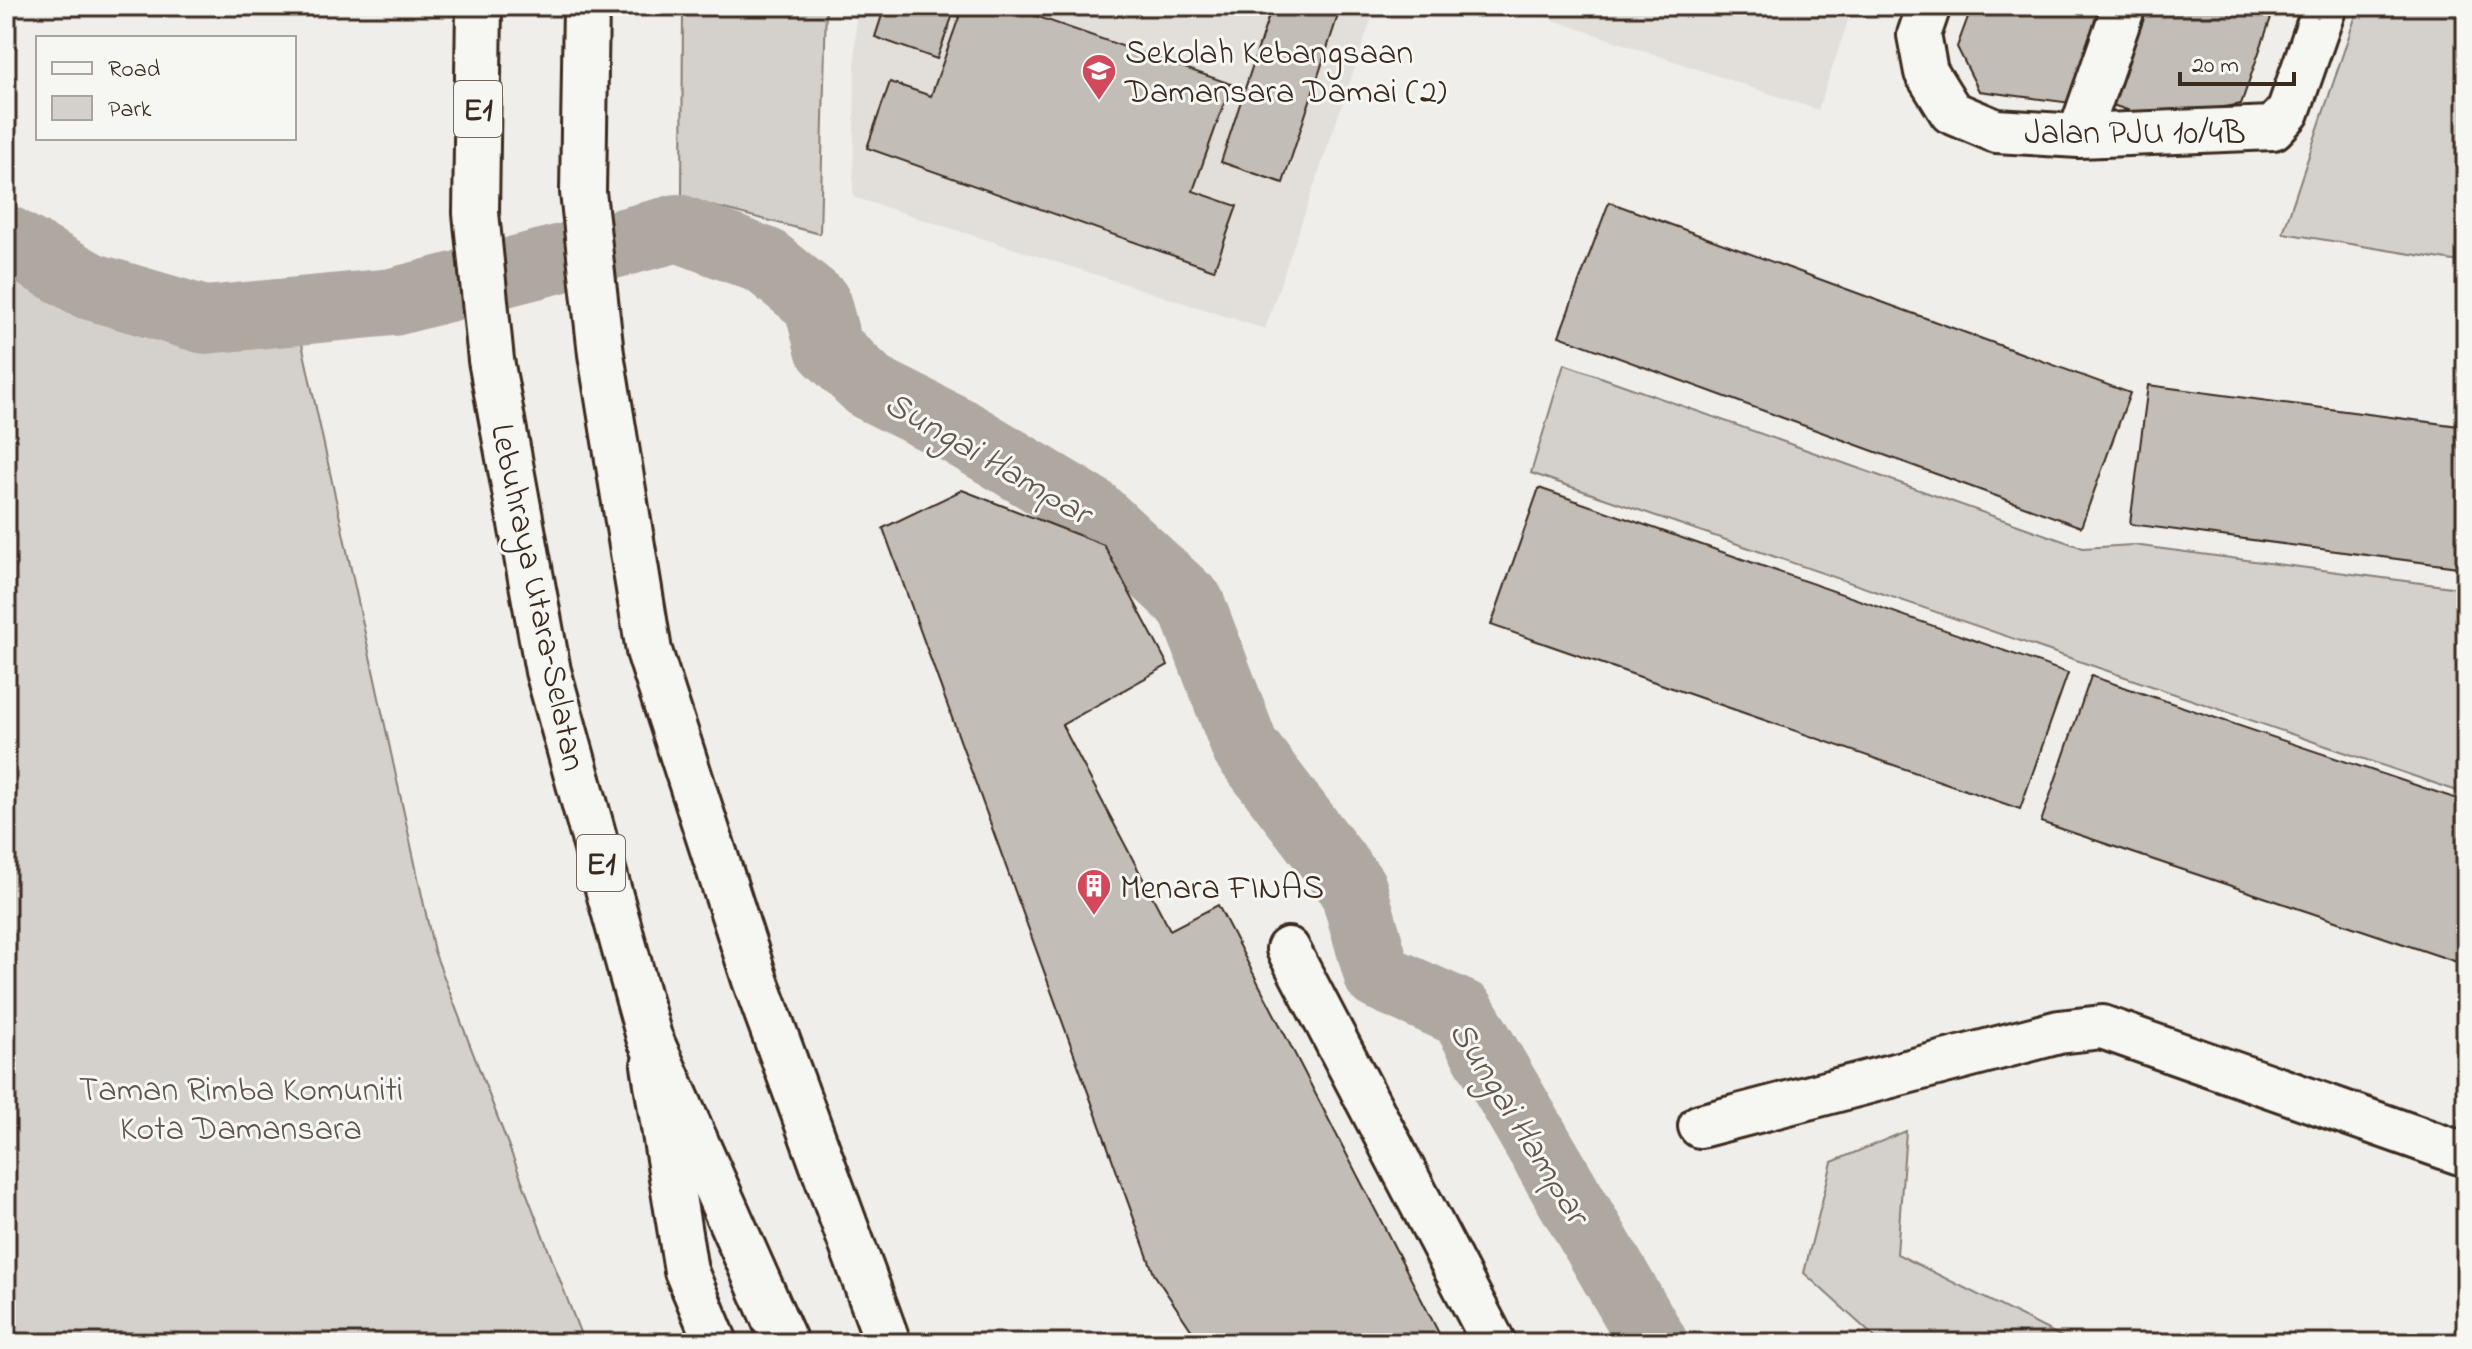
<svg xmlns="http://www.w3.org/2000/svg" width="2472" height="1349" font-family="'Indie Flower',sans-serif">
	<rect width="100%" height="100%" fill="#efeeea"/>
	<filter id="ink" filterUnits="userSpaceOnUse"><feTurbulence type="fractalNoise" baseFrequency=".0125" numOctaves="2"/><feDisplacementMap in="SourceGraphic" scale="16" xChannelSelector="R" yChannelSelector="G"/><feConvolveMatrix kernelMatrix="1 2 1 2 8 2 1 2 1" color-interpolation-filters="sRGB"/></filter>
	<g filter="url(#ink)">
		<!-- built -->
		<path fill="#e2dfdb" d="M856,6H1376L1265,329L853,197Z
			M1512,6H1853L1818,110Z"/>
		<!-- green -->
		<path fill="#d4d1cc" stroke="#887e75" stroke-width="2" d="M683,6H826L820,234L682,198Z
			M2359,6H2466V263L2283,233Z
			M6,263L86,305L202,344L301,339L434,951L584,1343H6Z
			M1564,364L2083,548L2133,545L2466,589V794L1531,473Z
			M1906,1131L1897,1254L2074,1343H1881L1804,1273L1832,1162Z"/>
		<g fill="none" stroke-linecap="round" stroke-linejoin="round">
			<!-- river -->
			<path stroke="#afa8a1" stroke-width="68" d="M6,239L90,286L205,320L393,302L678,228L765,261L817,303L829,348L870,387L958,431L1090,510L1191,604L1245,747L1353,888L1378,976L1463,1014L1654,1343"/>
		</g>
		<!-- building -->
		<path fill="#c2bdb7" stroke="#3b2a1e" stroke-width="2" d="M885,6H956L937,59L875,37Z
			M963,6H1007L1231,84L1193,191L1237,206L1214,270L867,148L890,82L931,96Z
			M1272,6H1341L1283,183L1221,162Z
			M1972,6H2106L2071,103L1979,91L1957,47Z
			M2143,6H2275L2241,104L2155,119L2109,104Z
			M1609,202L2130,393L2081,527L1559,336Z
			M2148,385L2466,427V568L2130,524Z
			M1539,488L2068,673L2020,809L1491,625Z
			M962,490L1104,545L1168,665L1062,725L1170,930L1218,905L1444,1343H1200L1154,1274L883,528Z
			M2091,676L2466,802V965L2041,822Z"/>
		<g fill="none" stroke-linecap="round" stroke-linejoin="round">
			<defs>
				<path id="minor" d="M1929,6L1919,35L1926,72L1951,112L1996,131L2079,136L2273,128L2288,112L2325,6
					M2079,136L2124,6
					M1288,949L1494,1343
					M653,1065L686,1271L716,1343
					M1700,1126L2059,1032L2102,1027L2466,1155"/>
				<path id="highway" d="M479,6L476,213L491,360L548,671L649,1037L785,1343
					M586,6L583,192L601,354L649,651L755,980L888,1343"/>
			</defs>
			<!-- minor casing -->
			<use href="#minor" stroke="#3b2a1e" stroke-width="48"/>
			<!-- highway casing -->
			<use href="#highway" stroke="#3b2a1e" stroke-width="50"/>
			<!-- minor -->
			<use href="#minor" stroke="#f6f6f2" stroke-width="42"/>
			<!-- highway -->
			<use href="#highway" stroke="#f6f6f2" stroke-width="44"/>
		</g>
	</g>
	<!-- icons -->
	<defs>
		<symbol id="school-pin" viewBox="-11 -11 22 30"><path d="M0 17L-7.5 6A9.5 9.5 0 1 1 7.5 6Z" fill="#d1495b" stroke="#f6f6f2"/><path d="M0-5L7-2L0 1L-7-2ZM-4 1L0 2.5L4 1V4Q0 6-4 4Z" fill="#fff"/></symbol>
		<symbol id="building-pin" viewBox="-11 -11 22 30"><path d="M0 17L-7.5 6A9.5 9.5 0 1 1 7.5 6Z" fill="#d1495b" stroke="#f6f6f2"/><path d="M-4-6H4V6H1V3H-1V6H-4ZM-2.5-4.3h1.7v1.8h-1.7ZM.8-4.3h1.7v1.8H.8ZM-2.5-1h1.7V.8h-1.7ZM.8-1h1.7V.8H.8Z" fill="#fff"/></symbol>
	</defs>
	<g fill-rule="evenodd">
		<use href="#school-pin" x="1079" y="51" width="40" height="54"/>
		<use href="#building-pin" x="1074" y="866" width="40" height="54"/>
	</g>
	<g text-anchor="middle" stroke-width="6" stroke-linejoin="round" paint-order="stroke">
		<!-- shield labels -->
		<g fill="#f6f6f2" stroke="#73675e" stroke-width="2">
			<rect x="454" y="81" width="48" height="56" rx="6"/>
			<rect x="577" y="835" width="48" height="56" rx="6"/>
		</g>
		<g font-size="32" font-weight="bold" fill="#3b2a1e">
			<text x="478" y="120">E1</text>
			<text x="601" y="874">E1</text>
		</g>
		<!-- poi labels -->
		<g font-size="34" fill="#3b2a1e" stroke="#f6f6f2" text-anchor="start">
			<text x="1125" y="63">Sekolah Kebangsaan<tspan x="1125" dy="39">Damansara Damai (2)</tspan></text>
			<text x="1120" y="898">Menara FINAS</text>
		</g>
		<!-- street labels -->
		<g font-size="34" fill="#3b2a1e" stroke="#f6f6f2">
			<text x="2135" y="143">Jalan PJU 10/4B</text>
			<text transform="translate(540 597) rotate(78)" y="12">Lebuhraya Utara–Selatan</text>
		</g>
		<!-- park labels -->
		<g font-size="34" fill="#61544a" stroke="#f6f6f2">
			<text x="241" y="1100">Taman Rimba Komuniti<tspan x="241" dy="39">Kota Damansara</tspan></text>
		</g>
		<!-- water labels -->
		<g font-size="36" font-style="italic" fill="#64564c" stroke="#f6f6f2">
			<text transform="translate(989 456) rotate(30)" y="13">Sungai Hampar</text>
			<text transform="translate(1521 1121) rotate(58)" y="13">Sungai Hampar</text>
		</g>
	</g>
	<!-- margin -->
	<rect width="2472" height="1349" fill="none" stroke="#f6f6f2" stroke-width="32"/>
	<rect x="16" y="16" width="2440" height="1317" fill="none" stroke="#3b2a1e" stroke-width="3" filter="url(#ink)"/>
	<!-- legend -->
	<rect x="36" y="36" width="260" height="104" fill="#f6f6f2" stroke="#aba49d" stroke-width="2"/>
	<rect x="52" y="62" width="40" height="12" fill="#f6f6f2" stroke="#aba49d" stroke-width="2"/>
	<text x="108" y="76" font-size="24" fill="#3b2a1e">Road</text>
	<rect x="52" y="96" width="40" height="24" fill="#d4d1cc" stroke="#aba49d" stroke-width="2"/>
	<text x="108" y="116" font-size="24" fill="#3b2a1e">Park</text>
	<!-- scale -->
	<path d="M2180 72v12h114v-12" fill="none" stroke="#3b2a1e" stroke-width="4"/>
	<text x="2192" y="72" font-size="24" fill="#3b2a1e" stroke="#f6f6f2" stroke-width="6" paint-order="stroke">20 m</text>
</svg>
